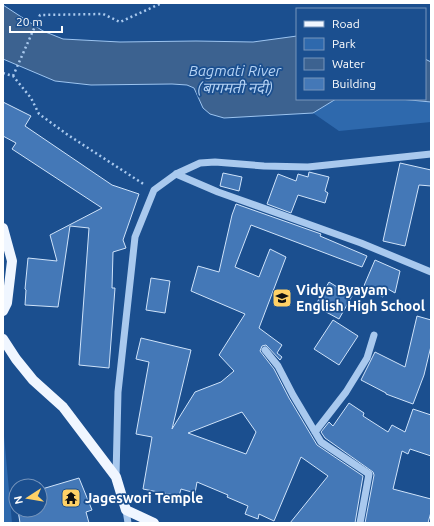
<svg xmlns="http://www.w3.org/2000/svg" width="434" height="526" font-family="Ubuntu,'Noto Sans Devanagari',sans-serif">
	<rect width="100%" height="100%" fill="#1b4f8f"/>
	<!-- green -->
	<path fill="#2e69ad" d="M336,99H400L431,102V122L339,131L313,113Z
		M3,425L12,523H3Z"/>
	<!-- water -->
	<path fill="#3c6290" stroke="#9cc4f0" d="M3,5L43,31L63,39L120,42L196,41L253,42L297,36V99H336L313,113L224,118L210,114L203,108L194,88L187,85L172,84L91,85L55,81L3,59Z
		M425,59L431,62V102L400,99H425Z"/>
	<!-- building -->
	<path fill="#4478b7" stroke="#cfe3fa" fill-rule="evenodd" d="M3,102L31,116L25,126L112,185L139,194L123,240L126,248L113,252L112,288H115L109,368L79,365L89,228L70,226L58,307L25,305L26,290L25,289L28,258L57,261L50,235L102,208L12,149L16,143L3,136Z
		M400,163L431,170V186L419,185L405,246L383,241Z
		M309,172L329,177L325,191L328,193L325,203L298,195L291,213L267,204L278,174L296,181L298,174L308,177Z
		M223,173L242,177L239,191L220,186Z
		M236,204L321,234L320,236L367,256L362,267L251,225L235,267L259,277L270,249L286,257L259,328L282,345L277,353L282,357L280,360L266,345L262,346L260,351L274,369L289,398L317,445L363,476L355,523H290L328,476L301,457L274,521L259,514L258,519L245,514L248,506L227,497L228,495L197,482L195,493L181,489L179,496L143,489L152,437L136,434L149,362L136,359L141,338L191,350L172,429L195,392L221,382L234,371L219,355L245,314L191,291L198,266L219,272L232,215ZM242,412L256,432L246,454L188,433Z
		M375,260L400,271L395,293L388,289L383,297L363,288Z
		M151,278L170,281L165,313L146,310Z
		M329,282L352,296L339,319L315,306Z
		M417,316L431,320V346L424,375L413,404L386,394V393L361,380L375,352L405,367Z
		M333,320L358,336L339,365L314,349Z
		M349,403L364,413L363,416L388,432L392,425L405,432L413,409L431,415V456L410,449L408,454L402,451L393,489L431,499V512L428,523H365L374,475L373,472L325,438L321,432L329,422L333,426Z
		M79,478L92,510L86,512L89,523H20L18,510H40V486H25L40,483L42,489Z"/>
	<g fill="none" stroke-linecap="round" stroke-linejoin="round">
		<!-- path -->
		<path stroke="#a9c9ee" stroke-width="2.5" stroke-dasharray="2 3" stroke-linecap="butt" d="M3,73L13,76L31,98L39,114L68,135L145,185
			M13,76L40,15L103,14L120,22L162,3"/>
		<!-- minor -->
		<path stroke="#a9c9ee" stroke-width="7" d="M176,174L218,192L361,243L431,272
			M265,350L278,366L293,395L321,442L369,474L360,523
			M315,432L346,392L367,358L374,335
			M116,477L118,392L135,237L154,190L176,174L200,163L215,162L264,166L308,167L431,154
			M126,510L128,523"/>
		<!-- major -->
		<path stroke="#f0f6ff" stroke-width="10" d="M3,228L12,261L7,303L3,311
			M3,339L16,359L33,380L63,407L116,477L126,510L154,523"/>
	</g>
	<!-- icons -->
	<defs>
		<symbol id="school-square" viewBox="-11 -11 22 22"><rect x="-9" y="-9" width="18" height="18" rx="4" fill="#ffd166" stroke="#1b4f8f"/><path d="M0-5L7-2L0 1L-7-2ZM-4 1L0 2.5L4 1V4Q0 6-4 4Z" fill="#111"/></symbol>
		<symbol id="temple-square" viewBox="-11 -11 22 22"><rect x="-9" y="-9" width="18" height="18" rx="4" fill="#ffd166" stroke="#1b4f8f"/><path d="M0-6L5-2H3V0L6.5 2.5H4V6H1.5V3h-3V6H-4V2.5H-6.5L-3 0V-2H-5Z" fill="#111"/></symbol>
	</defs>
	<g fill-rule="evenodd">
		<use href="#school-square" x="271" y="287" width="22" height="22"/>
		<use href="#temple-square" x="60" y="487" width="22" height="22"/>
	</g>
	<g text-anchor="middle" stroke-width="3.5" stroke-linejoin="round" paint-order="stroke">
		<!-- poi labels -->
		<g font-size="14" font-weight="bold" fill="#fff" stroke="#1b4f8f" text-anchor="start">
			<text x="296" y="295">Vidya Byayam<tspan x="296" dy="16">English High School</tspan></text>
			<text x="85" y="503">Jageswori Temple</text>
		</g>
		<!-- water labels -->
		<g font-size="15" font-style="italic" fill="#b5d3f5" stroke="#1b4f8f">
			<text x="235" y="76">Bagmati River<tspan x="235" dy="17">(बागमती नदी)</tspan></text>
		</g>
	</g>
	<!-- border -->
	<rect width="434" height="526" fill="none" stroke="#ffffff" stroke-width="8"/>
	<!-- legend -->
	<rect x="296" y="8" width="130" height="92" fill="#1b4f8f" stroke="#7695bc"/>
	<rect x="304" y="21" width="20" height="6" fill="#f0f6ff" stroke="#7695bc"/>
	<text x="332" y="28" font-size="12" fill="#ffffff">Road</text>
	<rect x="304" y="38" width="20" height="12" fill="#2e69ad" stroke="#7695bc"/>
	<text x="332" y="48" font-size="12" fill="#ffffff">Park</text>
	<rect x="304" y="58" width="20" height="12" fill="#3c6290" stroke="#7695bc"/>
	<text x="332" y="68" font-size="12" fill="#ffffff">Water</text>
	<rect x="304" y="78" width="20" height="12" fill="#4478b7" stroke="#7695bc"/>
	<text x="332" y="88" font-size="12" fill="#ffffff">Building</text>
	<!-- north arrow -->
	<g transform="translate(28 498) rotate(258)"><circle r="19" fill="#1b4f8f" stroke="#7695bc"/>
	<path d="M0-3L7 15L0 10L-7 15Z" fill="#ffd166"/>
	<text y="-6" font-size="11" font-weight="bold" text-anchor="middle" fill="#ffffff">N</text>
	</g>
	<!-- scale -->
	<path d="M10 26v6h52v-6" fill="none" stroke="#ffffff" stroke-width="2"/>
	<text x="16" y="26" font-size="12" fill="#ffffff" stroke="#1b4f8f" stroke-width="3" paint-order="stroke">20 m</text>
</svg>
